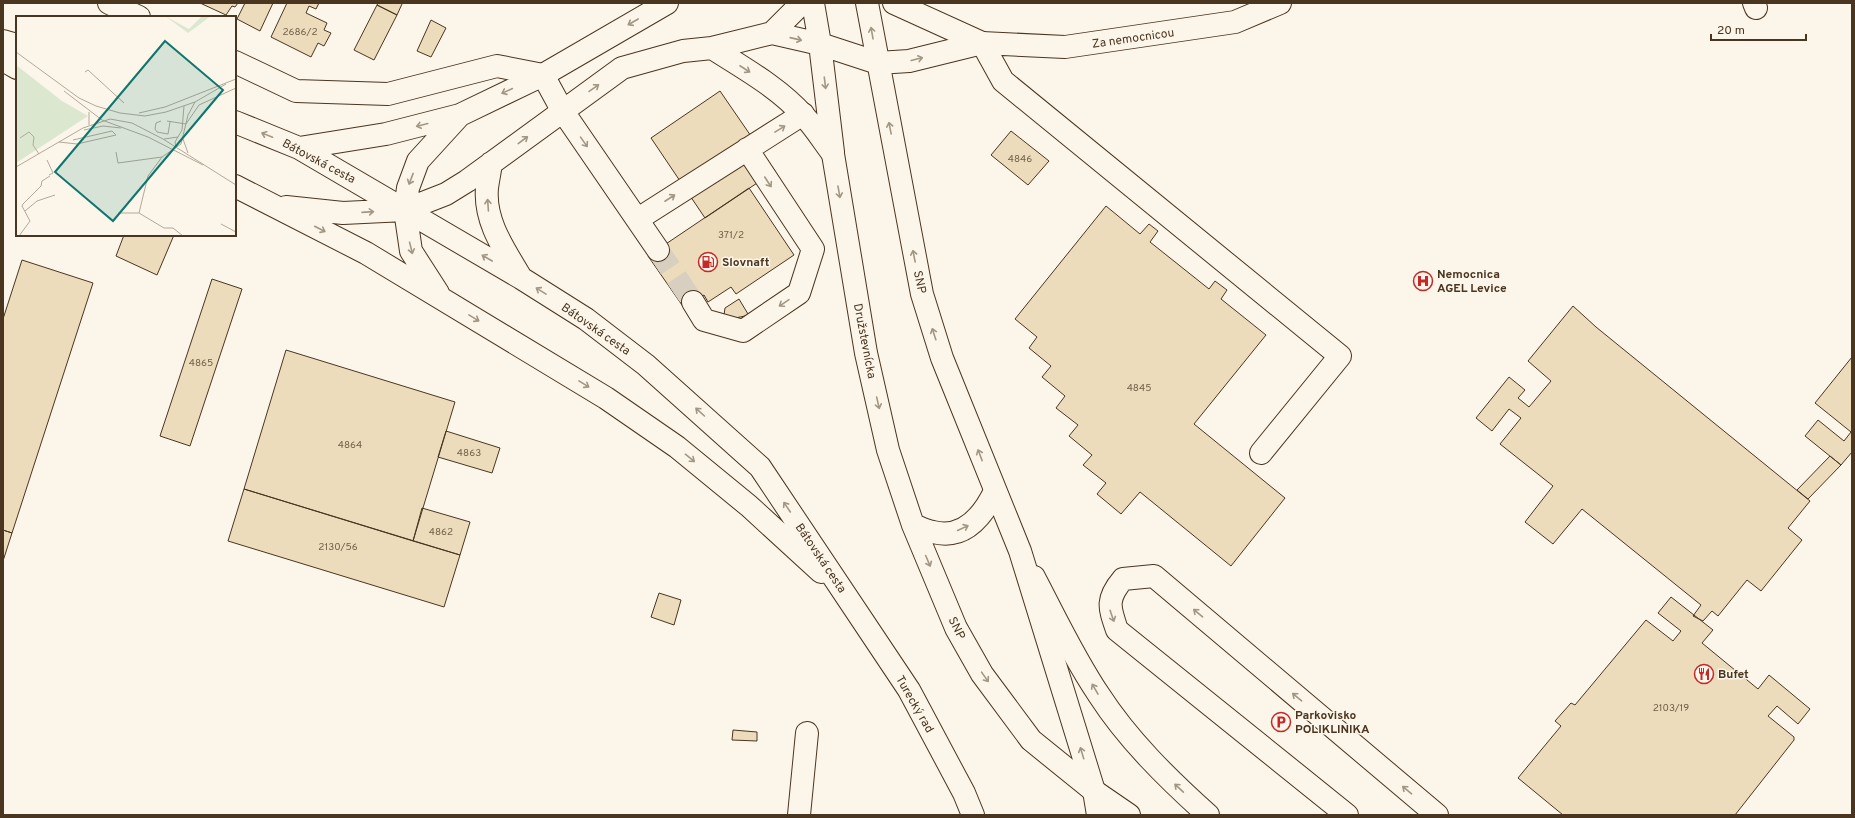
<svg xmlns="http://www.w3.org/2000/svg" width="1855" height="818" font-family="Overpass,sans-serif">
	<rect width="100%" height="100%" fill="#fbf6e9"/>
	<!-- building -->
	<path fill="#ecdcbc" stroke="#4a3520" d="M200,3H238L235,7L232,6L226,15Z
		M245,3H273L260,31L237,19Z
		M287,3H319L316,9L309,6L306,13L327,23L324,30L331,33L324,46L318,43L311,57L271,37Z
		M378,3H401L402,4L397,15L377,5Z
		M377,5L397,15L374,60L354,50Z
		M431,20L446,28L431,57L417,51Z
		M720,91L775,171L705,218L651,138Z
		M1011,131L1049,161L1028,185L991,155Z
		M749,188L794,255L736,294L731,287L708,302L704,295L684,308L648,256Z
		M1106,206L1140,234L1149,224L1158,231L1150,242L1209,289L1215,281L1227,290L1221,299L1266,335L1194,424L1285,498L1231,566L1140,492L1121,514L1097,494L1106,483L1083,465L1092,455L1069,436L1078,425L1056,408L1065,396L1042,377L1051,366L1029,348L1037,337L1015,319Z
		M124,235H174L157,275L116,256Z
		M22,260L93,283L12,533L3,530V319Z
		M212,279L242,289L190,446L160,436Z
		M739,299L748,314L745,316L730,319L724,315L725,308Z
		M1573,306L1596,327L1810,501L1788,528L1802,540L1761,591L1747,580L1718,616L1712,611L1703,621L1693,616L1701,605L1582,509L1553,544L1525,522L1553,486L1500,444L1521,418L1509,409L1492,431L1476,418L1509,377L1525,390L1518,398L1529,407L1551,381L1528,361Z
		M286,350L455,402L413,541L244,489Z
		M1852,357V452L1841,465L1805,436L1818,420L1844,441L1851,432L1815,403Z
		M446,431L500,448L492,473L438,457Z
		M1830,456L1841,465L1808,499L1797,490Z
		M244,489L460,555L444,607L228,541Z
		M422,508L470,522L460,555L413,541Z
		M3,530L12,533L3,561Z
		M659,593L681,600L674,625L651,617Z
		M1671,597L1713,630L1702,643L1758,689L1769,675L1810,709L1798,724L1777,706L1768,716L1794,737V740L1735,815H1563L1518,778L1561,726L1555,721L1571,703L1575,705L1646,620L1673,641L1681,631L1658,613Z
		M733,730L757,732V741L732,740Z"/>
	<g fill="none" stroke-linecap="round" stroke-linejoin="round">
		<!-- minor-tunnel -->
		<path stroke="#d8cfc1" stroke-width="22" stroke-dasharray="22 11" stroke-linecap="butt" d="M658,250L693,302"/>
		<defs>
			<path id="minor" d="M109,3L139,17
				M1754,3L1756,8
				M982,43L1003,81L1340,356L1261,453
				M982,43L1065,47L1235,22L1280,3
				M235,62L296,91L388,94L497,66L543,75L562,110L658,250
				M833,154L866,353L888,450L913,525L956,628L982,674L1031,740L1094,791L1129,815
				M638,219L803,114
				M693,302L704,320L743,331L799,293L813,249L747,149
				M913,525C919,527 926,531 933,532C964,540 983,516 995,491
				M1034,577C1055,617 1074,658 1099,695C1128,740 1168,779 1208,815
				M799,815L807,733
				M1347,815L1117,630C1109,607 1106,599 1123,579L1154,576L1437,815"/>
			<path id="major" d="M813,3L820,44L833,152
				M867,3L922,294L942,358L1020,551L1094,791L1098,815
				M894,3L982,43
				M772,33L820,44L878,63L909,61L982,43
				M3,41L17,45
				M712,48C743,68 778,87 803,115C814,126 823,141 833,154
				M3,60L17,68
				M235,122L299,148L521,278L586,319L646,365L760,467L909,690L964,793L973,815
				M299,148L386,134L460,115L543,75L667,3
				M491,163C490,171 488,180 487,188C484,221 504,249 520,276
				M235,186L366,253L606,398L677,447L749,506L821,572
				M286,207L343,213L405,210L446,194L467,181L622,68L683,51L712,48L772,33L802,3
				M438,293L411,251L405,210L408,188L418,161L460,115"/>
		</defs>
		<!-- minor casing -->
		<use href="#minor" stroke="#4a3520" stroke-width="24"/>
		<!-- major casing -->
		<use href="#major" stroke="#4a3520" stroke-width="24"/>
		<!-- minor -->
		<use href="#minor" stroke="#fbf6e9" stroke-width="22"/>
		<!-- major -->
		<use href="#major" stroke="#fbf6e9" stroke-width="22"/>
	</g>
	<!-- one-way arrows -->
	<defs><path id="oneway-shaft" d="M-6 0H5M1.5-3L5.5 0L1.5 3" fill="none" stroke-width="1.6" stroke-linecap="round" stroke-linejoin="round"/></defs>
	<g stroke="#a29684">
		<use href="#oneway-shaft" transform="translate(633 22) rotate(150)"/>
		<use href="#oneway-shaft" transform="translate(872 33) rotate(-100)"/>
		<use href="#oneway-shaft" transform="translate(796 39) rotate(13)"/>
		<use href="#oneway-shaft" transform="translate(917 59) rotate(-14)"/>
		<use href="#oneway-shaft" transform="translate(745 69) rotate(33)"/>
		<use href="#oneway-shaft" transform="translate(825 83) rotate(83)"/>
		<use href="#oneway-shaft" transform="translate(594 88) rotate(-35)"/>
		<use href="#oneway-shaft" transform="translate(507 91) rotate(155)"/>
		<use href="#oneway-shaft" transform="translate(422 125) rotate(166)"/>
		<use href="#oneway-shaft" transform="translate(890 128) rotate(-101)"/>
		<use href="#oneway-shaft" transform="translate(780 129) rotate(-32)"/>
		<use href="#oneway-shaft" transform="translate(267 135) rotate(-158)"/>
		<use href="#oneway-shaft" transform="translate(523 140) rotate(-37)"/>
		<use href="#oneway-shaft" transform="translate(584 142) rotate(55)"/>
		<use href="#oneway-shaft" transform="translate(411 179) rotate(111)"/>
		<use href="#oneway-shaft" transform="translate(768 182) rotate(57)"/>
		<use href="#oneway-shaft" transform="translate(839 192) rotate(80)"/>
		<use href="#oneway-shaft" transform="translate(670 198) rotate(-33)"/>
		<use href="#oneway-shaft" transform="translate(488 205) rotate(-94)"/>
		<use href="#oneway-shaft" transform="translate(368 212) rotate(-4)"/>
		<use href="#oneway-shaft" transform="translate(320 229) rotate(27)"/>
		<use href="#oneway-shaft" transform="translate(411 248) rotate(76)"/>
		<use href="#oneway-shaft" transform="translate(914 256) rotate(-101)"/>
		<use href="#oneway-shaft" transform="translate(487 258) rotate(-150)"/>
		<use href="#oneway-shaft" transform="translate(541 291) rotate(-148)"/>
		<use href="#oneway-shaft" transform="translate(784 303) rotate(146)"/>
		<use href="#oneway-shaft" transform="translate(474 318) rotate(31)"/>
		<use href="#oneway-shaft" transform="translate(934 334) rotate(-108)"/>
		<use href="#oneway-shaft" transform="translate(584 384) rotate(32)"/>
		<use href="#oneway-shaft" transform="translate(878 403) rotate(77)"/>
		<use href="#oneway-shaft" transform="translate(700 412) rotate(-138)"/>
		<use href="#oneway-shaft" transform="translate(980 455) rotate(-111)"/>
		<use href="#oneway-shaft" transform="translate(690 458) rotate(39)"/>
		<use href="#oneway-shaft" transform="translate(787 507) rotate(-124)"/>
		<use href="#oneway-shaft" transform="translate(963 528) rotate(-25)"/>
		<use href="#oneway-shaft" transform="translate(928 561) rotate(67)"/>
		<use href="#oneway-shaft" transform="translate(1198 613) rotate(-140)"/>
		<use href="#oneway-shaft" transform="translate(1112 616) rotate(71)"/>
		<use href="#oneway-shaft" transform="translate(985 677) rotate(55)"/>
		<use href="#oneway-shaft" transform="translate(1095 689) rotate(-120)"/>
		<use href="#oneway-shaft" transform="translate(1297 697) rotate(-140)"/>
		<use href="#oneway-shaft" transform="translate(1082 753) rotate(-107)"/>
		<use href="#oneway-shaft" transform="translate(1179 788) rotate(-137)"/>
		<use href="#oneway-shaft" transform="translate(1407 790) rotate(-140)"/>
	</g>
	<!-- icons -->
	<defs>
		<symbol id="fuel-ring" viewBox="-11 -11 22 22"><circle r="9.5" fill="#fbf6e9" stroke="#c62828" stroke-width="1.5"/><path d="M-5.5-6h7V0h2V4h1.3V-2.5L3-4.5l.8-.8L6-3V5H2.5V1h-1V6h-7ZM-4.2-4.7v3.2H.2V-4.7Z" fill="#c62828"/></symbol>
		<symbol id="hospital-ring" viewBox="-11 -11 22 22"><circle r="9.5" fill="#fbf6e9" stroke="#c62828" stroke-width="1.5"/><path d="M-5-5h3v3.5h4V-5h3V5h-3V1.5h-4V5h-3Z" fill="#c62828"/></symbol>
		<symbol id="restaurant-ring" viewBox="-11 -11 22 22"><circle r="9.5" fill="#fbf6e9" stroke="#c62828" stroke-width="1.5"/><path d="M-5-6h1v4h1v-4h1v4h1v-4h1v5L-1.5 .5V6h-2V.5L-5-1ZM5-6V6H3V1.5H1.5Q1.5-4 5-6Z" fill="#c62828"/></symbol>
		<symbol id="parking-ring" viewBox="-11 -11 22 22"><circle r="9.5" fill="#fbf6e9" stroke="#c62828" stroke-width="1.5"/><path d="M-3.5-5.5H1a3.5 3.5 0 0 1 0 7H-1V5.5H-3.5ZM-1-3.4V-.6H.8a1.4 1.4 0 0 0 0-2.8Z" fill="#c62828"/></symbol>
	</defs>
	<g fill-rule="evenodd">
		<use href="#fuel-ring" x="697" y="251" width="22" height="22"/>
		<use href="#hospital-ring" x="1412" y="270" width="22" height="22"/>
		<use href="#restaurant-ring" x="1693" y="663" width="22" height="22"/>
		<use href="#parking-ring" x="1270" y="711" width="22" height="22"/>
	</g>
	<g text-anchor="middle" stroke-width="3" stroke-linejoin="round" paint-order="stroke">
		<!-- number labels -->
		<g font-size="10" fill="#725f47">
			<text x="300" y="35">2686/2</text>
			<text x="1020" y="162">4846</text>
			<text x="731" y="238">371/2</text>
			<text x="201" y="366">4865</text>
			<text x="1139" y="391">4845</text>
			<text x="350" y="448">4864</text>
			<text x="469" y="456">4863</text>
			<text x="441" y="535">4862</text>
			<text x="338" y="550">2130/56</text>
			<text x="1671" y="711">2103/19</text>
		</g>
		<!-- street labels -->
		<g font-size="12" fill="#4a3520" stroke="#fbf6e9">
			<text transform="translate(1133 38) rotate(-8)" y="4">Za nemocnicou</text>
			<text transform="translate(319 161) rotate(28)" y="4">Bátovská cesta</text>
			<text transform="translate(920 282) rotate(78)" y="4">SNP</text>
			<text transform="translate(596 329) rotate(35)" y="4">Bátovská cesta</text>
			<text transform="translate(865 341) rotate(79)" y="4">Družstevnícka</text>
			<text transform="translate(821 558) rotate(56)" y="4">Bátovská cesta</text>
			<text transform="translate(957 628) rotate(64)" y="4">SNP</text>
			<text transform="translate(915 704) rotate(60)" y="4">Turecký rad</text>
		</g>
		<!-- poi labels -->
		<g font-size="12" font-weight="bold" fill="#4a3520" stroke="#fbf6e9" text-anchor="start">
			<text x="722" y="266">Slovnaft</text>
			<text x="1437" y="278">Nemocnica<tspan x="1437" dy="14">AGEL Levice</tspan></text>
			<text x="1718" y="678">Bufet</text>
			<text x="1295" y="719">Parkovisko<tspan x="1295" dy="14">POLIKLINIKA</tspan></text>
		</g>
	</g>
	<!-- overview -->
	<g transform="translate(16 16)">
		<rect width="220" height="220" fill="#fbf6e9"/>
		<path d="M149,0L173,13L186,0H195L172,17ZM0,49L46,85L72,100L0,147Z" fill="#dce7d0"/>
		<path fill="none" stroke="#b4a999" stroke-width="1" d="M0,36L63,82L80,90L104,97L129,100L150,96L179,86L210,68M69,56L72,54L108,87M48,75L86,104L132,121L187,149M123,97L149,91L220,63M145,105L140,107L139,113L141,116L152,118M151,105L170,108L183,89L220,72M73,109V96M68,114L87,110L105,112M152,118L154,106M4,122L13,116L18,121L17,129L23,138M147,123L220,169M148,123L162,121M167,123L172,137M43,126L61,128L100,119L96,115L57,124M160,131L159,126L166,114L168,90M100,136L102,147L146,141M146,141L132,160L123,197L148,212H157L167,220M146,141L165,128L172,99L179,86M31,144L37,157L33,159M0,151L67,112L94,103L116,107L147,123M9,195L21,185L39,179M102,197H123M205,208L220,216M3,220L14,205L6,190L7,188L25,170L26,165L34,160"/>
		<path fill="#0f766e" fill-opacity="0.15" stroke="#0f766e" stroke-width="2" d="M149,25L207,74L97,205L39,156Z"/>
		<rect width="220" height="220" fill="none" stroke="#4a3520" stroke-width="2"/>
	</g>
	<!-- border -->
	<rect width="1855" height="818" fill="none" stroke="#4a3520" stroke-width="8"/>
	<!-- scale -->
	<path d="M1711 34v6h95v-6" fill="none" stroke="#4a3520" stroke-width="2"/>
	<text x="1717" y="34" font-size="12" fill="#4a3520" stroke="#fbf6e9" stroke-width="3" paint-order="stroke">20 m</text>
</svg>
